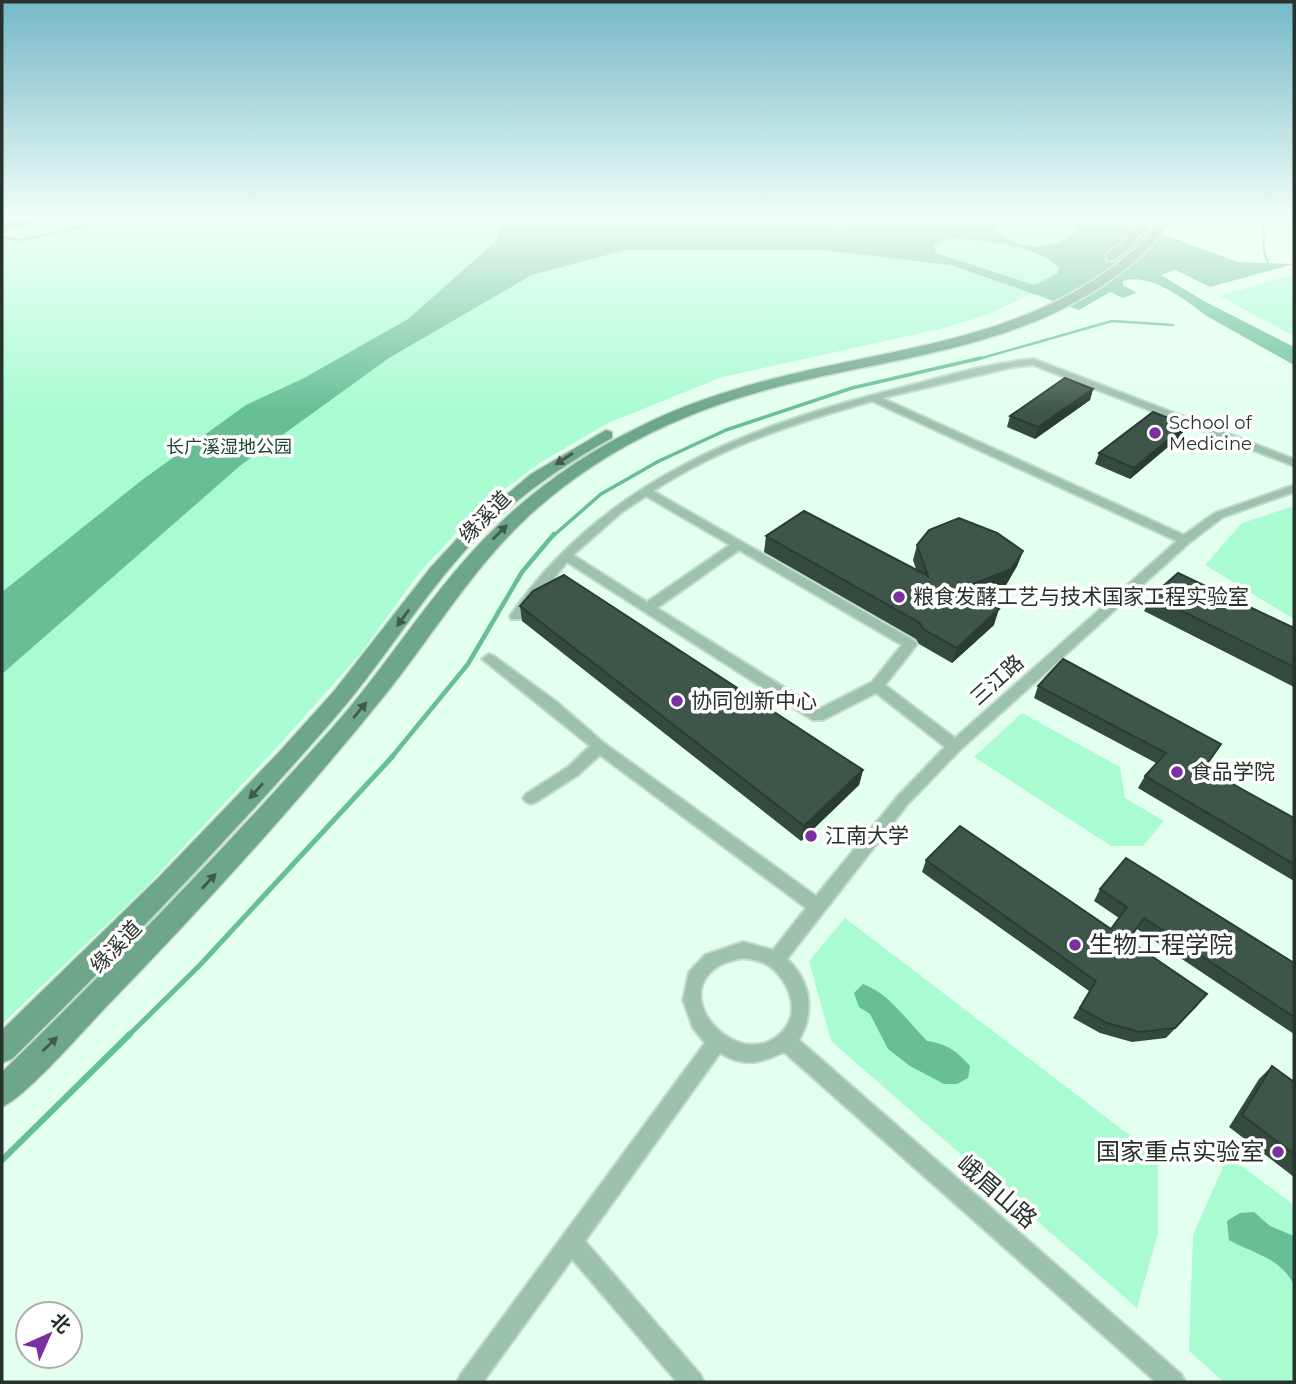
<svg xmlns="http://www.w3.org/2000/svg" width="1296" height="1384" font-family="Montserrat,'Noto Sans SC',sans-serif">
	<rect width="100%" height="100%" fill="#e3ffef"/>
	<!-- green -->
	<path fill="#a9fbd2" d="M45,219H1133L1072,275L991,313L948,327L722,377L608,423L541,462L479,508L419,573L361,653L280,744L143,890L2,1024V229Z
		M1294,274V336L1219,296Z
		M1294,506V619L1205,565L1242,523Z
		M1022,713L1120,767L1125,798L1164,821L1143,846H1111L974,757Z
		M845,918L1158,1157V1233L1137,1308L831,1041L809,961Z
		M1228,1156L1294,1205V1382H1224L1189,1351L1193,1235Z"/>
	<!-- water -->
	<path fill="#66bf95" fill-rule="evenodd" d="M494,219H806L842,226L885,219H1002L993,230C1019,251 1051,252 1078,231L1077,219L1127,221L1238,262L1294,264L1210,287L1175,270L1161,275L1204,301L1294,347V365L1205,315C1185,299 1149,272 1123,281V285L1137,293L1123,298L1110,292L1079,310L951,265L822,250H625L532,275L389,358L241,465L2,674V592L142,480L246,405L304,378L408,319L495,242L501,226ZM947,239C977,239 1038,245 1059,268L1057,274L1034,285L936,253L934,246Z
		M863,984C890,994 907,1021 927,1041C947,1044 957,1051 970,1066L968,1078L957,1084H944L910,1066L888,1049L870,1014L859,1007L854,993Z
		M1254,1212L1270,1226L1294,1236V1285C1280,1257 1254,1254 1229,1240L1227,1221L1240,1213Z"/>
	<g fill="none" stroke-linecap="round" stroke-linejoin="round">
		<!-- stream-far4 -->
		<path stroke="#66bf95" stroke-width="2.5" d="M1260,219C1268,233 1259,247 1268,262
			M2,237L20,240L124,219
			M975,360L1112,321L1173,325"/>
		<!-- stream-far3 -->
		<path stroke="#66bf95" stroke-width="3.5" d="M553,536L601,494L659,461L726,430L852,388L981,358"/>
		<!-- stream-far2 -->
		<path stroke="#66bf95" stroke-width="4.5" d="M391,758L468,664L522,572L554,534"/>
		<!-- stream-far1 -->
		<path stroke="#66bf95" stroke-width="5" d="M128,1036L200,965L393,756"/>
		<!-- stream -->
		<path stroke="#66bf95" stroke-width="6" d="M2,1160L130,1034"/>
		<defs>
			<path id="minor" d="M1034,359L1294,459V466L1033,365L1013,367L882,398L1184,535L1215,513L1294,485V492L1223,517L1189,543L960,750L907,805L787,959C811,981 815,1012 799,1040L1181,1374L1185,1382H1156L784,1052C760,1063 745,1068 720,1053L585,1241L700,1374L704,1382H677L572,1259L483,1382H457L461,1374L705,1043L693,1028L683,1000L689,972L705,955L743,942L773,950L806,908L600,755L578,775L536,802L531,804L526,802L523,798L526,794L568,767L590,746L482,659L489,654L494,656L557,702L604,743L816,896L897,797L945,747L876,693L823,720H813L567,562L521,619H511L510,616C603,480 750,425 904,387C947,376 990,363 1034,359ZM872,401L1177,541L955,738L885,685L915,647L917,644L915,641L653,491C720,447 795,423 872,401ZM646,496L730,545L647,602L573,555L622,512ZM739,550L902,645L872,682L819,709L657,608ZM743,958C750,959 758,960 764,963C785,973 801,1006 786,1027C748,1080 666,1001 717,967C724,962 735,960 743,958Z"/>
			<path id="secondary" d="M1140,219H1151L1133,244L1115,260H1107V254L1125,240Z
				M1159,219H1170C1157,245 1136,262 1112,279C1008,355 873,358 752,394C684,414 619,444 562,488C483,548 445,620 385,695C297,804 203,907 106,1007C84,1030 26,1097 2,1107V1072C116,961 226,847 332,728C382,672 421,608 471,553C519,499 578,456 643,425C688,403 735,388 784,376C894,349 1012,339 1107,271C1128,256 1147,241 1159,219Z
				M606,430L612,432V438C556,469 504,506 462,554C415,607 379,668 332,721C230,838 123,950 12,1059L2,1063V1030L159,877L280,751L334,691L431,567L468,527L531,474Z"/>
			<path id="trunk" d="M21,219H44L2,231V223Z"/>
		</defs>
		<!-- minor casing -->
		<use href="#minor" stroke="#c1dacc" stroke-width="4"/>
		<!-- secondary casing -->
		<use href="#secondary" stroke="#c1dacc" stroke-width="3"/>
		<!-- trunk casing -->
		<use href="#trunk" stroke="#c1dacc" stroke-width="4"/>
		<!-- minor -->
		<use href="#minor" fill="#9cc1ad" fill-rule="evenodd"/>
		<!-- secondary -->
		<use href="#secondary" fill="#6ea68a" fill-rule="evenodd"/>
		<!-- trunk -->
		<use href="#trunk" fill="#348a65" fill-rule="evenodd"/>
	</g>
	<!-- wall -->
	<path fill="#354a3f" d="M1093,389L1090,400L1035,439L1007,427L1010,416Z
		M1186,425L1181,436L1130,479L1095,464L1099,453Z
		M766,536L916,569L913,560L917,545L1023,551L1017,566L1006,585L975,597L994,625L952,663L919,644L916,639L764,552Z
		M1152,596L1294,628V687L1144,611Z
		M520,606L863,770L859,785L801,841L522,621Z
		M1038,686L1213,755L1204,768L1294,818V881L1138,788L1145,776L1156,763L1034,698Z
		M926,860L1111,929L1119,918L1094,901L1100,889L1294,963V1034L1137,929L1128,941L1198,1005L1166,1038L1132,1042L1100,1033L1073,1018L1089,991L922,872Z
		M1272,1066L1294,1082V1177L1229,1127L1259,1079Z"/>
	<!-- shaded-wall -->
	<path fill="#2b3c33" d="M1093,389L1090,400L1035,439L1038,427Z
		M1186,425L1181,436L1130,479L1134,468Z
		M1023,551L1017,566L1006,585L956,604L960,589Z
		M999,609L994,625L952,663L957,648Z
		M863,770L859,785L801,841L804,826Z"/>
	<!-- building -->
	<path fill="#3e5649" stroke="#2b3c33" stroke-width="2" d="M1065,378L1093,389L1038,427L1010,416Z
		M1153,412L1186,425L1134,468L1099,453Z
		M804,511L928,576L917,545L929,530L959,518L997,533L1023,551L1011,569L960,589L999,609L957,648L923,629L920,623L766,536Z
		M1178,573L1294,628V667L1152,596Z
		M564,575L863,770L804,826L520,606L533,591Z
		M1063,659L1221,744L1204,768L1294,818V864L1145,776L1166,753L1038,686Z
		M960,826L1111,929L1127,907L1100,889L1126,858L1294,963V1017L1144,918L1128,940L1207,994L1175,1028L1140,1032L1107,1023L1080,1008L1096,981L926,860Z
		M1272,1066L1294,1082V1154L1242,1115Z"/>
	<!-- one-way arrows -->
	<defs><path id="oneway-solid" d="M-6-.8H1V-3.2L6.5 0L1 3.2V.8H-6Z" transform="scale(1.75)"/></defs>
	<g fill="#405b4d">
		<use href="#oneway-solid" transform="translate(564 459) rotate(147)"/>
		<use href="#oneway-solid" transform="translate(500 532) rotate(-45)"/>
		<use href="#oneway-solid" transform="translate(403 618) rotate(126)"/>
		<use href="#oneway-solid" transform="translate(360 710) rotate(-50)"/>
		<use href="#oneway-solid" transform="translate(256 791) rotate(132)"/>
		<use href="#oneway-solid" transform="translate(209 881) rotate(-47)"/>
		<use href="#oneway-solid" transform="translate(50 1044) rotate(-44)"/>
	</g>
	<!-- sky -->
	<linearGradient id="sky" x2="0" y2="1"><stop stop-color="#74b8c7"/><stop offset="0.53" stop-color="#f2fff8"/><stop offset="1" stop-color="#f2fff8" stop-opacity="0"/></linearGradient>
	<rect width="1296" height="412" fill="url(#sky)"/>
	<!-- markers -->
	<g fill="#7b30a2" stroke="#fff" stroke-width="2.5">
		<circle cx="1155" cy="433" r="7"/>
		<circle cx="899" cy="597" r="7"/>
		<circle cx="677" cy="701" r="7"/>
		<circle cx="1177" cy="772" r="7"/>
		<circle cx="811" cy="836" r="7"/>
		<circle cx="1075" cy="945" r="7"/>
		<circle cx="1278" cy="1152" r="7"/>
	</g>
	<g text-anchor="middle" stroke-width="7" stroke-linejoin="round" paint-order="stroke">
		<!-- far-poi labels -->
		<g font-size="18" fill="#27322c" stroke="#fff" text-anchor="start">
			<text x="1169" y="429">School of<tspan x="1169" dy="21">Medicine</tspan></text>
		</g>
		<!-- far-park labels -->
		<g font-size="18" fill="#1e4533" stroke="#fff">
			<text x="229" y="453">长广溪湿地公园</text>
		</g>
		<!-- street labels -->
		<g font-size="21" fill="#27322c" stroke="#fff">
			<text transform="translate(485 517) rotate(-45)" y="7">缘溪道</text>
			<text transform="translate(997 680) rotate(-42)" y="7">三江路</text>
			<text transform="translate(116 947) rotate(-46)" y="7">缘溪道</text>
		</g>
		<!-- poi labels -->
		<g font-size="21" fill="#27322c" stroke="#fff" text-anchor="start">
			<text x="913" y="604">粮食发酵工艺与技术国家工程实验室</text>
			<text x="691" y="708">协同创新中心</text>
			<text x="1191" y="779">食品学院</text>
			<text x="825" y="843">江南大学</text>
		</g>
		<!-- near-poi labels -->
		<g font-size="24" fill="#27322c" stroke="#fff" text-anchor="start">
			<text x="1089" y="953">生物工程学院</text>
			<text x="1264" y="1160" text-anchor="end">国家重点实验室</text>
		</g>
		<!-- near-street labels -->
		<g font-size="24" fill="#27322c" stroke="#fff">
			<text transform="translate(997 1192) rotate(41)" y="8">峨眉山路</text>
		</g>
	</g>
	<!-- border -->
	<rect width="1296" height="1384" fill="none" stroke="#27322c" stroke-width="7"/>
	<!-- north arrow -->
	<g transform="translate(49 1335) rotate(45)"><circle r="33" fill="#ffffff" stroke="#a9adab" stroke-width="2"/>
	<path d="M0-5L12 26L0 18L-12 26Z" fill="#7b30a2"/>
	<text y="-10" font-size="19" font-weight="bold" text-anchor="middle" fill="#27322c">北</text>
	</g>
</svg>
